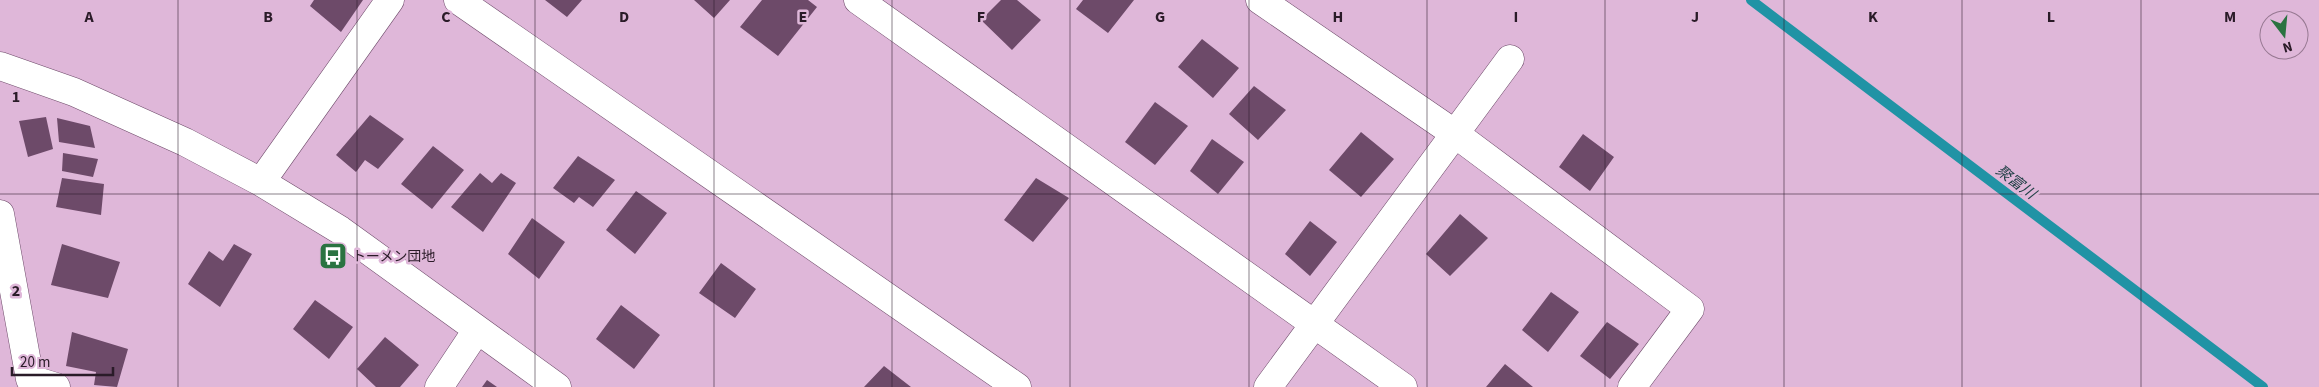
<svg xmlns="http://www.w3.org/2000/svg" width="2319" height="387" font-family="'Source Sans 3','Noto Sans JP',sans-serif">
	<rect width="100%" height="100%" fill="#dfb7d9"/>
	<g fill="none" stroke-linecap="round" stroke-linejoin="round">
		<!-- stream -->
		<path stroke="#2093a5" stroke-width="10" d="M1751,0L2263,387"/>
	</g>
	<!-- building -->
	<path fill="#6d4a69" d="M314,0H363L341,32L310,6Z
		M545,0H582L567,17Z
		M694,0H730L714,18Z
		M762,0H808L817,7L778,56L740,27Z
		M1001,0H1017L1041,20L1012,50L981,20Z
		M1083,0H1134L1108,33L1076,9Z
		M1202,39L1239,68L1213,98L1178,67Z
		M1254,86L1286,110L1258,140L1229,114Z
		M1155,102L1188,126L1155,165L1125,142Z
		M370,115L404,139L378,169L365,160L356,172L336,155Z
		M46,117L53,149L28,157L19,121Z
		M57,118L90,126L95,148L59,142Z
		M1361,132L1394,159L1361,197L1329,170Z
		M1583,134L1614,157L1590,191L1559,167Z
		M1212,139L1244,162L1218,194L1190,171Z
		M433,146L464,170L432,209L401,184Z
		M63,153L98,159L93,177L62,171Z
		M578,156L615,180L593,207L579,197L574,203L553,188Z
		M480,173L492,183L501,173L516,183L483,232L451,207Z
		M62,178L104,184L101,215L56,207Z
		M1036,178L1069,198L1033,242L1004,220Z
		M636,191L667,213L635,254L606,230Z
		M1460,214L1488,238L1450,276L1426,254Z
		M532,218L565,242L539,279L508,254Z
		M1310,221L1337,242L1310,276L1285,254Z
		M62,244L120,262L108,298L51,285Z
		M234,244L252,254L220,307L188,284L209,251L223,261Z
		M721,263L756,289L735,318L699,293Z
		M1551,292L1579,312L1548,352L1522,330Z
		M315,300L353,327L329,359L293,329Z
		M621,305L660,335L634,369L596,339Z
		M1607,322L1639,344L1610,379L1580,356Z
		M72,332L128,349L117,387L94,385L96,372L66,366Z
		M385,337L419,365L400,387H376L357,369Z
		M1505,364L1533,387H1486Z
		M884,366L911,387H864Z
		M487,380L497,387H482Z"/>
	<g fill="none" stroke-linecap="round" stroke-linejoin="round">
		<defs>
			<path id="street" d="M458,0L1017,387
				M858,0L1403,387
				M1260,0L1454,133L1690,309L1632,387
				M0,66L74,92L185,142L261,182L340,230L557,387
				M261,182L390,0
				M0,214L30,379L56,387
				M439,387L477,330
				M1268,387L1510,59"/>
		</defs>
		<!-- street casing -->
		<use href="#street" stroke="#6d4a69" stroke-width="29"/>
		<!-- street -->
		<use href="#street" stroke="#fff" stroke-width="28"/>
	</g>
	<!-- grid -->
	<path fill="none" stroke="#2a1b28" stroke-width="1" stroke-opacity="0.55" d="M178,0V387M357,0V387M535,0V387M714,0V387M892,0V387M1070,0V387M1249,0V387M1427,0V387M1605,0V387M1784,0V387M1962,0V387M2141,0V387M0,194H2319"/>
	<!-- icons -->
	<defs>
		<symbol id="bus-square" viewBox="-11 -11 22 22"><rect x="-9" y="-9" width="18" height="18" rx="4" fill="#2a7341" stroke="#dfb7d9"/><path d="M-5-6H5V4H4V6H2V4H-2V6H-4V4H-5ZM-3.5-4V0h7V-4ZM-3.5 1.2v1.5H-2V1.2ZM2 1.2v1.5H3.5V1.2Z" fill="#fff"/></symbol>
	</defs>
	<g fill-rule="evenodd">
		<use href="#bus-square" x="317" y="240" width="32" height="32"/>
	</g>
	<g text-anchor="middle" stroke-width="5" stroke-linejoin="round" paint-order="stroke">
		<!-- poi labels -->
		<g font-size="14" fill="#2a1b28" stroke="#dfb7d9" text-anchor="start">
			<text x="352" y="261">トーメン団地</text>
		</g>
		<!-- water labels -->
		<g font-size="15" font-style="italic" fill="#1e3e44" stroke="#dfb7d9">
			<text transform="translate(2016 182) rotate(37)" y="5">聚富川</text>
		</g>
	</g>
	<g font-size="16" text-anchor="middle" font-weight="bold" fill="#2a1b28" stroke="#dfb7d9" stroke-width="5" stroke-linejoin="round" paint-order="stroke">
		<text x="89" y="22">A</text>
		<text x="268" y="22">B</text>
		<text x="446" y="22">C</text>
		<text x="624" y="22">D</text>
		<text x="803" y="22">E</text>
		<text x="981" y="22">F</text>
		<text x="1160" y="22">G</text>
		<text x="1338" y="22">H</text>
		<text x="1516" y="22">I</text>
		<text x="1695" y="22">J</text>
		<text x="1873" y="22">K</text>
		<text x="2051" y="22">L</text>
		<text x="2230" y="22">M</text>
		<text x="16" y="102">1</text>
		<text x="16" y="296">2</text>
	</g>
	<!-- north arrow -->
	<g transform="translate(2284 35) rotate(164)"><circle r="24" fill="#dfb7d9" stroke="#977992"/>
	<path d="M0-4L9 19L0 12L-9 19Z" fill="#2a7341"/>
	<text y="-8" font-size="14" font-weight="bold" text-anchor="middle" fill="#2a1b28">N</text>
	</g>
	<!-- scale -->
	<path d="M12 367v8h101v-8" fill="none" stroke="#2a1b28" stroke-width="2.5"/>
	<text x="20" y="367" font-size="15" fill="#2a1b28" stroke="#dfb7d9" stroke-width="4" paint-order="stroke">20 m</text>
</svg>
